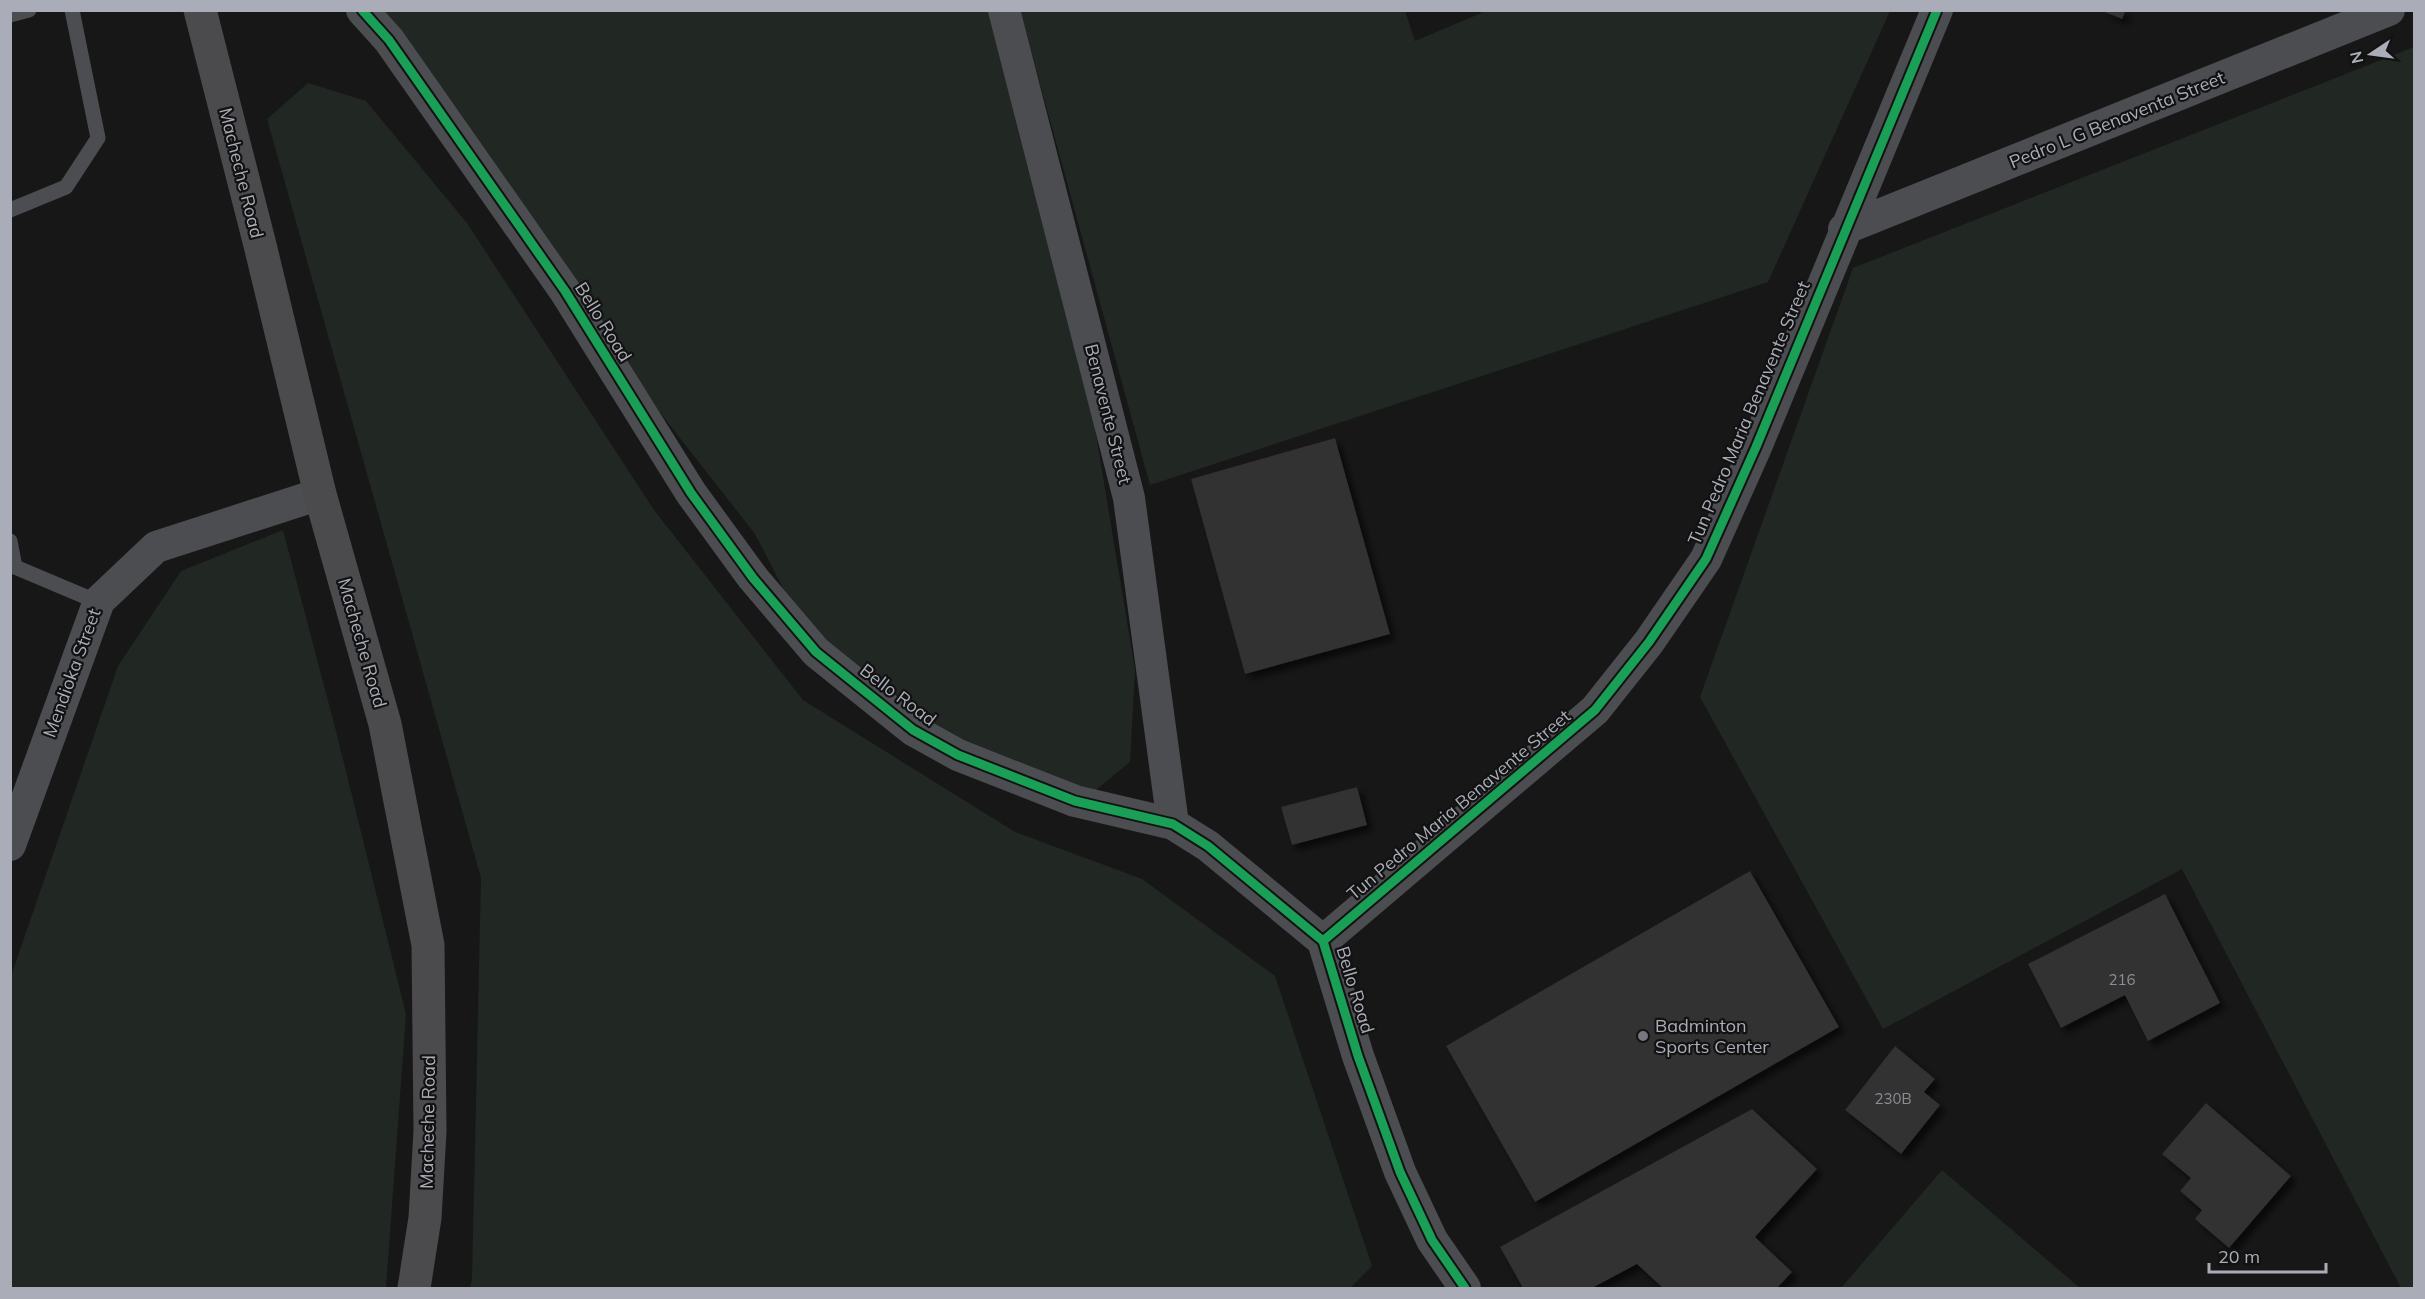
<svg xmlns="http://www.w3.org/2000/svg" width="2425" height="1299" font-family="Mulish,sans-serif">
	<defs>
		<filter id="shadow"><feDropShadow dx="5.5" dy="5.5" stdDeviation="3" flood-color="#0009"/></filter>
	</defs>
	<rect width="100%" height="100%" fill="#171718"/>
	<!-- green -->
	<path fill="#212722" d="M366,11H989L1087,380L1135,670L1130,762L1092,793L1003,773L816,652L755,534L565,291Z
		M1020,11H1405L1415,41L1486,11H1890L1768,282L1150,485Z
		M2414,47V1288H2401L2182,869L1883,1029L1700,697L1853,268Z
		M308,83L366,101L467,223L654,510L803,700L1015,832L1142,879L1275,976L1372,1266L1350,1288H470L472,1279L481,878L267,119Z
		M283,530L337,735L406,1014L386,1288H11V976L118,666L181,571Z
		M1942,1170L2080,1288H1841Z"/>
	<!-- building -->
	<path fill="#303032" filter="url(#shadow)" d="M2100,10H2126L2122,19Z
		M1335,438L1390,634L1245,674L1191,479Z
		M1357,787L1367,825L1292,845L1281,807Z
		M1750,871L1839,1027L1535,1202L1446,1046Z
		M2165,894L2220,1003L2148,1041L2125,995L2061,1028L2028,964Z
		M1895,1046L1935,1079L1924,1092L1940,1105L1901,1154L1845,1110Z
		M2206,1103L2291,1176L2229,1248L2195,1219L2202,1210L2180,1191L2191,1178L2162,1154Z
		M1752,1109L1817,1169L1755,1237L1792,1272L1777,1288H1663L1637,1264L1592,1288H1523L1500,1247Z"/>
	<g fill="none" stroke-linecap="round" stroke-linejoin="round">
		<!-- lane -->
		<path stroke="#4c4d50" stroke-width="15" d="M10,15L29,10
			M10,210L66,187L98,138L72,10
			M10,541L15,567L98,602"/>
		<!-- street -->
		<path stroke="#4c4d50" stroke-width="32" d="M362,10L389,40L565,291L691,493L753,578L816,652L913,730L958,755L1075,801L1173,824L1208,846L1323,941L1358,1056L1400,1172L1432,1240L1465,1288
			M1004,10L1129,498L1173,824
			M1844,229L2389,10
			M10,845L99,601L156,547L320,494
			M1323,941L1595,710L1649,642L1706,559L1756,447L1937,10"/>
		<!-- secondary -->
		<path stroke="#4b4b4e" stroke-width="33" d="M200,10L260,245L320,494L385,724L428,945L430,1131L425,1218L414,1288"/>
		<defs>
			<path id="cycleway" d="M362,10L389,40L565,291L691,493L753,578L816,652L913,730L958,755L1075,801L1173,824L1208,846L1323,941L1358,1056L1400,1172L1432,1240L1465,1288
				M1323,941L1595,710L1649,642L1706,559L1756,447L1937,10"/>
		</defs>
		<!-- cycleway casing -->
		<use href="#cycleway" stroke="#121213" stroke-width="13"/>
		<!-- cycleway -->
		<use href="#cycleway" stroke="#1a9f57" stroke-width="9"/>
	</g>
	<!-- markers -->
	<circle fill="#77787f" stroke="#121213" stroke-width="2" cx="1643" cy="1036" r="6"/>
	<g text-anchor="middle" stroke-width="4.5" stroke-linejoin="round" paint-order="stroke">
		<!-- number labels -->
		<g font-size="15" fill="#8c8e96">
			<text x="2122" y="985">216</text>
			<text x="1893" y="1104">230B</text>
		</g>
		<!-- street labels -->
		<g font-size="18" fill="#aaadb7" stroke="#121213">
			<text transform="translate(2117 120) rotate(-22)" y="6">Pedro L G Benaventa Street</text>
			<text transform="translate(241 173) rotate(76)" y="6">Macheche Road</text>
			<text transform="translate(603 322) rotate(58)" y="6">Bello Road</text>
			<text transform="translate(1749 413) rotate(-67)" y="6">Tun Pedro Maria Benavente Street</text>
			<text transform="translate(1108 414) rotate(76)" y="6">Benavente Street</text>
			<text transform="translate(362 643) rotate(74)" y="6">Macheche Road</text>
			<text transform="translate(72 673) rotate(-70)" y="6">Mendioka Street</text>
			<text transform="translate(898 695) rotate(37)" y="6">Bello Road</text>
			<text transform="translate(1459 805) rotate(-40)" y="6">Tun Pedro Maria Benavente Street</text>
			<text transform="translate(1355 990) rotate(73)" y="6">Bello Road</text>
			<text transform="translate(428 1122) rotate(-89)" y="6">Macheche Road</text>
		</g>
		<!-- poi labels -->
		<g font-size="18" fill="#aaadb7" stroke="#121213" text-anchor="start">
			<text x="1655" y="1032">Badminton<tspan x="1655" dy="21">Sports Center</tspan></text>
		</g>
	</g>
	<!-- border -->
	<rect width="2425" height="1299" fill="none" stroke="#aaadb7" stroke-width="24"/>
	<!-- north arrow -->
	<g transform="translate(2371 54) rotate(257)" stroke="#121213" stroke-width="4.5" paint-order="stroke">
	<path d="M0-4.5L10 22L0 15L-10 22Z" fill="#aaadb7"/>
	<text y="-9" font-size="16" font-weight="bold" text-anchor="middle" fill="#aaadb7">N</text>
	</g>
	<!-- scale -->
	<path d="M2209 1263v9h117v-9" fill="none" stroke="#aaadb7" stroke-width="3"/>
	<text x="2218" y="1263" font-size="18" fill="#aaadb7" stroke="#121213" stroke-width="4.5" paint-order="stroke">20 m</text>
</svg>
